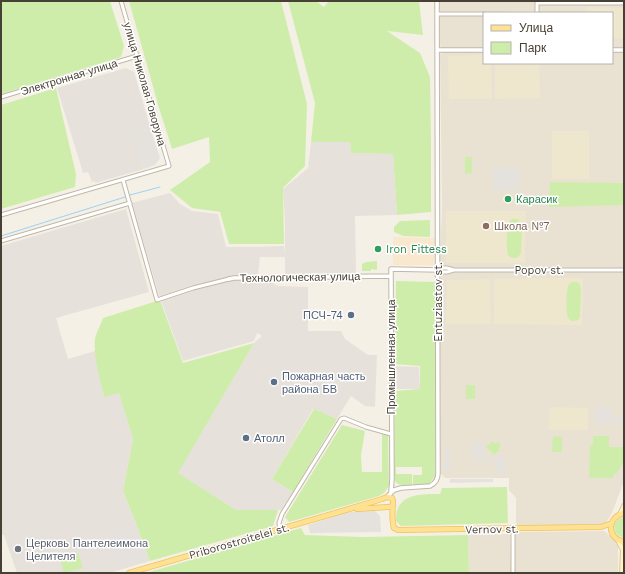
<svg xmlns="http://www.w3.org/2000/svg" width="625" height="574" font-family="'Work Sans',sans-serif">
	<rect width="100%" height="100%" fill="#f5f0e6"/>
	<!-- residential -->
	<path fill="#e9e2d3" d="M439,1H534L535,11L442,13L440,11L439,7Z
		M538,5H624V47L612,48V13H538Z
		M442,15H484V49H446L441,48L440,44L439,18Z
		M612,51H624V268H455L443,266L441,265L440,262L442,208L440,55L441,53L444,52H484V63H612Z
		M624,271V481L612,513L605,524L519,526L516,523V498L509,490V478H445L441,474L440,279L441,276L444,274L454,272Z
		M604,531L613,538L618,544V573H515L514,535L519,532Z
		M510,534L511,573H469L468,535Z"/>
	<!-- commercial -->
	<path fill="#f9e7ce" d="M393,237L435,238L434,265H393Z"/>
	<!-- industrial -->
	<path fill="#e7e1db" d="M126,68L134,72L151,130L134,135L144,169L95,183V181L92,182L88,172L83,173L57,88Z
		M311,142H350L351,153L393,154L397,215L355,216L356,273L285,274V257H260L258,275L278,286L308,287V331H341L345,339L368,355H377L375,407L365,406L351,396L337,419L313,409L272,479L293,492L281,510H236L177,473L254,343L262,336L257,333L254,341L183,361L159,295L132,203L170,193L180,204L192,211L218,214L226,247H254L284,246L285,254V220L283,189L308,168Z
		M126,209L149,292L56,318L68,359L95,351L104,397L119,392L133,439L123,491L135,521L150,561L109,573H17L4,535H1V246Z
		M393,366L419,367L420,389H393Z"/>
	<!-- education -->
	<path fill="#efe6ce" d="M587,7L624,8V38L612,39V13H587Z
		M484,55V63H491L492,99H449L448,56Z
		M495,63H539L540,98L495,99Z
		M552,131H589V179H552Z
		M446,211H526L525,263H446Z
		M565,278H583L582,325L494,324V279Z
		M490,279L491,324H446L447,280Z
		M550,407L588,408V430H549Z"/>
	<!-- green -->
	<path fill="#cfedaa" d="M1,1H110L124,46L121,57L1,94Z
		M129,1H281L307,104L305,166L283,188L284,244H229L220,212L192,208L170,190L210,162L209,137L172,149L159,108Z
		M288,1H316L324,7L329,1H419L423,35L387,31L420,53L430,77L431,142V212L397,215L393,154L351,153L350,142H311L315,103Z
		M56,88L76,174L75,187L1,209V105Z
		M465,157H472V173L465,174Z
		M550,182L624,183V205L549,207Z
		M512,219H518L520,222L522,226L521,253L518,257C515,258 512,259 509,256C505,252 507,225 510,221Z
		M430,220V237L403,236L394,232V227L400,221Z
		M377,261V270L371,269V271H362V264L366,262Z
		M396,281L436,282L435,476L429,484L413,485V475H422V467H396V474H394L395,391L420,389V366L394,364Z
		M572,282H577L580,285L581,289L580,317L578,320C574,321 571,322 569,319C565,315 566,288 569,284Z
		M160,300L183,363L254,343L178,473L236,510H278L273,526L150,561L135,521L123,491L133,439L119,393L104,397C101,381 91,351 96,335C98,329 101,324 103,318Z
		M466,385H475V399H466Z
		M314,409L337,419L293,492L272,479Z
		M342,425L365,431L361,455L362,472H382V434L388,435L389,486L384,493L379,496L289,522L285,517Z
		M553,436L562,437V452H552Z
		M593,436H609V447H624V462L617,473L614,474L613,478H589L590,445H593Z
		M493,441L495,444L498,441L501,445L498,448L500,450L494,455L486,447Z
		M394,474H412V485C402,485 394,487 394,474Z
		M507,487L508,523L401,526L396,521C396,518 396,514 397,511C402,493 425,494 440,494L442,488Z
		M624,517V538C611,535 611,520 624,517Z
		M301,528L305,535L363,537L468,535L469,573H146Z
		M78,553L83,568L64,573L60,558Z"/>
	<!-- parking -->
	<path fill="#e5e2de" d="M151,130L160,158L155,165L144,169L133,135Z
		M493,167L519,168V190H493Z
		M595,407H612V417H624V423H595Z
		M472,442H483L484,457H505V474H497L496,461H473Z
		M444,449H450V471H444Z
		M450,479H493V482L450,483Z
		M375,511L380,516L381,532L310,533L308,525L348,512Z
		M136,525L146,558L118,566L112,545L120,530Z"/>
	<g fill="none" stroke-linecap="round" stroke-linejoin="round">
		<!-- stream -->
		<path stroke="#9bd2f8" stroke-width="1" d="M130,195L160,187
			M1,236L125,197"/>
		<defs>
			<path id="minor" d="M537,13V3H624
				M438,14H484
				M1,97L137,56
				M123,180L157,300L193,288L229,279
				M1,215L169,166L121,1
				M1,241L130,203
				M438,268H447L454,270H624
				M438,272H447L454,270
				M280,529L279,523L282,514L341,419L344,418L366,427L391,434
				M513,573V534L514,528"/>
			<path id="tertiary" d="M438,50H484
				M612,50H624
				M229,279L234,278L391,276
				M391,492L392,479L391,269L438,270
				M387,497L394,490L401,488L430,486C436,483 438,479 438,473L437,1"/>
			<path id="secondary" d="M620,514L624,506
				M618,540L623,550L622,573"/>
			<path id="primary" d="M357,509L388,507H390L393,505
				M624,513C607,517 606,538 624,542
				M129,573L349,509L382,499L387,497L392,498L393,501C393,510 391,519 394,528L398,530L601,527L612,523"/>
		</defs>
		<!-- minor casing -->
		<use href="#minor" stroke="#c1b8a7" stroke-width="5"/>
		<!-- tertiary casing -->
		<use href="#tertiary" stroke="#c1b8a7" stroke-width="5.5"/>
		<!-- secondary casing -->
		<use href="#secondary" stroke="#ddc992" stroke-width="6"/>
		<!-- primary casing -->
		<use href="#primary" stroke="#f0c358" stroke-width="6"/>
		<!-- minor -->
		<use href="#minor" stroke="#fff" stroke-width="3"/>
		<!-- tertiary -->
		<use href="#tertiary" stroke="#fff" stroke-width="3.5"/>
		<!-- secondary -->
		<use href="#secondary" stroke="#fff1c5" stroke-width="4"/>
		<!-- primary -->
		<use href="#primary" stroke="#ffe194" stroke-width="4.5"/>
	</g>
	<!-- markers -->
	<g fill="#2e9e5b" stroke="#fff" stroke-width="1.5">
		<circle cx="508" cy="199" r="4"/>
		<circle cx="378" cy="249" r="4"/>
	</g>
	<circle fill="#8d6e63" stroke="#fff" stroke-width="1.5" cx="486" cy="226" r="4"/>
	<g fill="#5c6f8a" stroke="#fff" stroke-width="1.5">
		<circle cx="351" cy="315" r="4"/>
		<circle cx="274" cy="382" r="4"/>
		<circle cx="246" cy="438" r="4"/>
	</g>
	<circle fill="#6b7280" stroke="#fff" stroke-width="1.5" cx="18" cy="549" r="4"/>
	<g text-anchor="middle" stroke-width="3" stroke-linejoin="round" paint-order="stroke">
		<!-- street labels -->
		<g font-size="11" fill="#484034" stroke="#fff">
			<text transform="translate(69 77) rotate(-17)" y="4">Электронная улица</text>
			<text transform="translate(145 84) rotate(74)" y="4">улица Николая Говоруна</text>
			<text x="539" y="274">Popov st.</text>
			<text transform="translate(300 277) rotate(-1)" y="4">Технологическая улица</text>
			<text transform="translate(438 302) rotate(-90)" y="4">Entuziastov st.</text>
			<text transform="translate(391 357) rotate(-90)" y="4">Промышленная улица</text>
			<text transform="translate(492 529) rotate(-1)" y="4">Vernov st.</text>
			<text transform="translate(239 541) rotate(-16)" y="4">Priborostroitelei st.</text>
		</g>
		<!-- leisure labels -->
		<g font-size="11" fill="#27864d" stroke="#fff" text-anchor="start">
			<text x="516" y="203">Карасик</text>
			<text x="386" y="253">Iron Fittess</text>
		</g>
		<!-- education labels -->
		<g font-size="11" fill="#785e54" stroke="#fff" text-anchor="start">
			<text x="494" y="230">Школа №7</text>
		</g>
		<!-- service labels -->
		<g font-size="11" fill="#4e5e75" stroke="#fff" text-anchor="start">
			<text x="343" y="319" text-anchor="end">ПСЧ-74</text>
			<text x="282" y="380">Пожарная часть<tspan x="282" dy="13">района БВ</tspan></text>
			<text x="254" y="442">Атолл</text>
		</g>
		<!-- worship labels -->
		<g font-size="11" fill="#5b616d" stroke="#fff" text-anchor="start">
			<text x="26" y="547">Церковь Пантелеимона<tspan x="26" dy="13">Целителя</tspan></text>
		</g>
	</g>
	<!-- border -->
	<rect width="625" height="574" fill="none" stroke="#484034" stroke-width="4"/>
	<!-- legend -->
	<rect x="483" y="12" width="130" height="52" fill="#ffffff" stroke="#b6b3ae"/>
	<rect x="491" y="25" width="20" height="6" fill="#ffe194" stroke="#b6b3ae"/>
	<text x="519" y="32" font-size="12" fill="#484034">Улица</text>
	<rect x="491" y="42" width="20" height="12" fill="#cfedaa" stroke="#b6b3ae"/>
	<text x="519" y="52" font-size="12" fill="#484034">Парк</text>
</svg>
